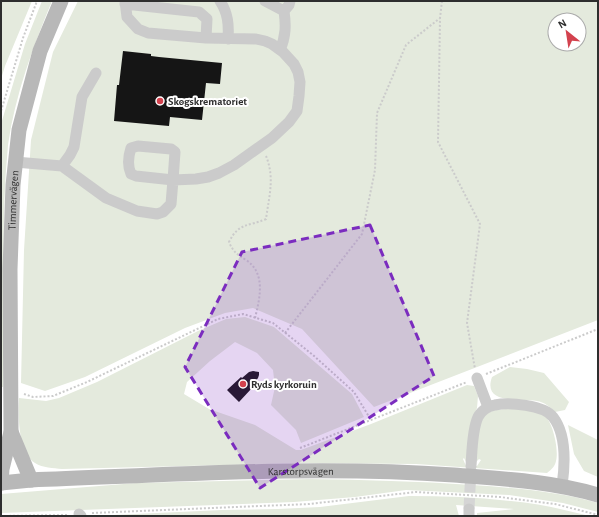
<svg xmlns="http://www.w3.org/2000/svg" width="599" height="517" font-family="'Alegreya Sans',sans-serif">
	<rect width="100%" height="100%" fill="#fff"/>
	<!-- green -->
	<path fill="#e4eadd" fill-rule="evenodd" d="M1,1H32L5,66L1,79Z
		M42,1H52C33,47 15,95 8,145C0,226 6,307 3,387H1V124L25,44Z
		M78,1H598V320L374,407L302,329L253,308L225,313L185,328L85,377L45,391L21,383L24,250L31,140L53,52ZM555,20H579V44H555Z
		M245,317L274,327L352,394L364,417L301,443L296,430L271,405L275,387L273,370L257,353L235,342L210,361L187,382L184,394L209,409L255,425L296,450H301L371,424L467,385L474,386L478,396L477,408L472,419L467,464L464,458L463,459L466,466H477L481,460L479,459L475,463L477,437L482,417C486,414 491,411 496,410C508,408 535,408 545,416C553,423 559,450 556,461C555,466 552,469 547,473L416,464L302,463L62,469C53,468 43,468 35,463C18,452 18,416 19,398L46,401L59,398L97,382L198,331L226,319Z
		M510,367L527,369L544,373L569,402L565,410L555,412C550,407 544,402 537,401C520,398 482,405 492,377Z
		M568,425L598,440V477L584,471L574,454Z
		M310,479C364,480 418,481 472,485C515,488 556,491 598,503V512L563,503L509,495L406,490L355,497L294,502L1,513V494L136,483Z
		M409,496C443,496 477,497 511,501C538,503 564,510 590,516H477V513L514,509L456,505L459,516H92L222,510L278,509L320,507Z"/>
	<!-- building -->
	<path fill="#151515" d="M123,51L151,54V56L159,57L222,63L220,84L206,83L202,120L170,117L169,126L114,121L117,85H119Z
		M253,371L259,372V375L258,378L251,387L252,388L239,402L227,390L241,377L242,378L249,372Z"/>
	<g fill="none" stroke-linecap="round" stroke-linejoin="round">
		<!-- street-tunnel -->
		<path stroke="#d5d5d5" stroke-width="11" stroke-dasharray="11 5.5" stroke-linecap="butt" d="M469,509L471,469"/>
		<!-- path -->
		<path stroke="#cbcbcb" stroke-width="2" stroke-dasharray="2 2" stroke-linecap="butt" d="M442,1L440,18L438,142L480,224L467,323L475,369
			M1,111L23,38L37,1
			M255,318C260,298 266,273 246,260C238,255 233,252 229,242C239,222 248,227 266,219C269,196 275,178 266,156
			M285,333L362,234L375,170L377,113L406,45L440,18
			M486,374L598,329
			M24,394L33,397L53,396L87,382L218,319L243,314L273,323L313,355L354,392L371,420
			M300,448L467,382
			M92,513L309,504L416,492L500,497L555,504L598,515
			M1,516L68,515"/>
		<!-- street -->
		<path stroke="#cbcbcb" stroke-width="11" d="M220,1C228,13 229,25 228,39
			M265,1L284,11C286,25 286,36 280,50
			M125,4L199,12L207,19L206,38
			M284,11L289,5L290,1
			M138,146L171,149L175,152L173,180L136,176L131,174C127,165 128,157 131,148Z
			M15,162L62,166L106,198L137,211L157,214L163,212L171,204L173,180L196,179L208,177L219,173L234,165L272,138L289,122L297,111L299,96L300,82L298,72L294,64L283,52L272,44L265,41L256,39L206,38L148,33L138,29L127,17L125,1
			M62,166L70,155L74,147L82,97L96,73
			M477,378L488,407
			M471,466C472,452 472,430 478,417C481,411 488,406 495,405C509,402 544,405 553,417C567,435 565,465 562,486
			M79,514L81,516
			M469,516V509"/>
		<!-- secondary -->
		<g stroke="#b8b8b8" stroke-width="15">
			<path d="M11,432L31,480"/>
			<path id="s1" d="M1,483L31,480C172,475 314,465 454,475C503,479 551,481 598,495"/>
			<path id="s2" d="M1,483L2,469L11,432L10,269L13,185L19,130L40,51L61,1"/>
		</g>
	</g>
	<!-- marked area -->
	<path fill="#7b2cbf" fill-opacity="0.2" stroke="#7b2cbf" stroke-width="3" stroke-dasharray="8 5" stroke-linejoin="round" d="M370,225L434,376L260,488L185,367L242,252Z"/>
	<!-- markers -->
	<g fill="#d3424e" stroke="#fff" stroke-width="1.5">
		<circle cx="160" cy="101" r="4"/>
		<circle cx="243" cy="384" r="4"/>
	</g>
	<g text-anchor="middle" stroke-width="4" stroke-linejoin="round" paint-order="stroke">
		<!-- poi labels -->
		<g font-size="11" font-weight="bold" fill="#2e2e2e" stroke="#fff" text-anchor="start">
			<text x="168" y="105">Skogskrematoriet</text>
			<text x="251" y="388">Ryds kyrkoruin</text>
		</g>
		<!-- street labels -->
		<g font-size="11" fill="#2e2e2e" stroke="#fff">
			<text dy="4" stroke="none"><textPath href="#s2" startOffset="284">Timmervägen</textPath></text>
			<text dy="4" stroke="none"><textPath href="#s1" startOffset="300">Karstorpsvägen</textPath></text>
		</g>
	</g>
	<!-- border -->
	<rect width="599" height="517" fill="none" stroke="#2e2e2e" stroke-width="4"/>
	<!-- north arrow -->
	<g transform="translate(567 32) rotate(330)"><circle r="19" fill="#ffffff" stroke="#ababab"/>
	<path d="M0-3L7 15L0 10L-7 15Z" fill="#d3424e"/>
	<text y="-6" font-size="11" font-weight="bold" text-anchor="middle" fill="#2e2e2e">N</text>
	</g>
</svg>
